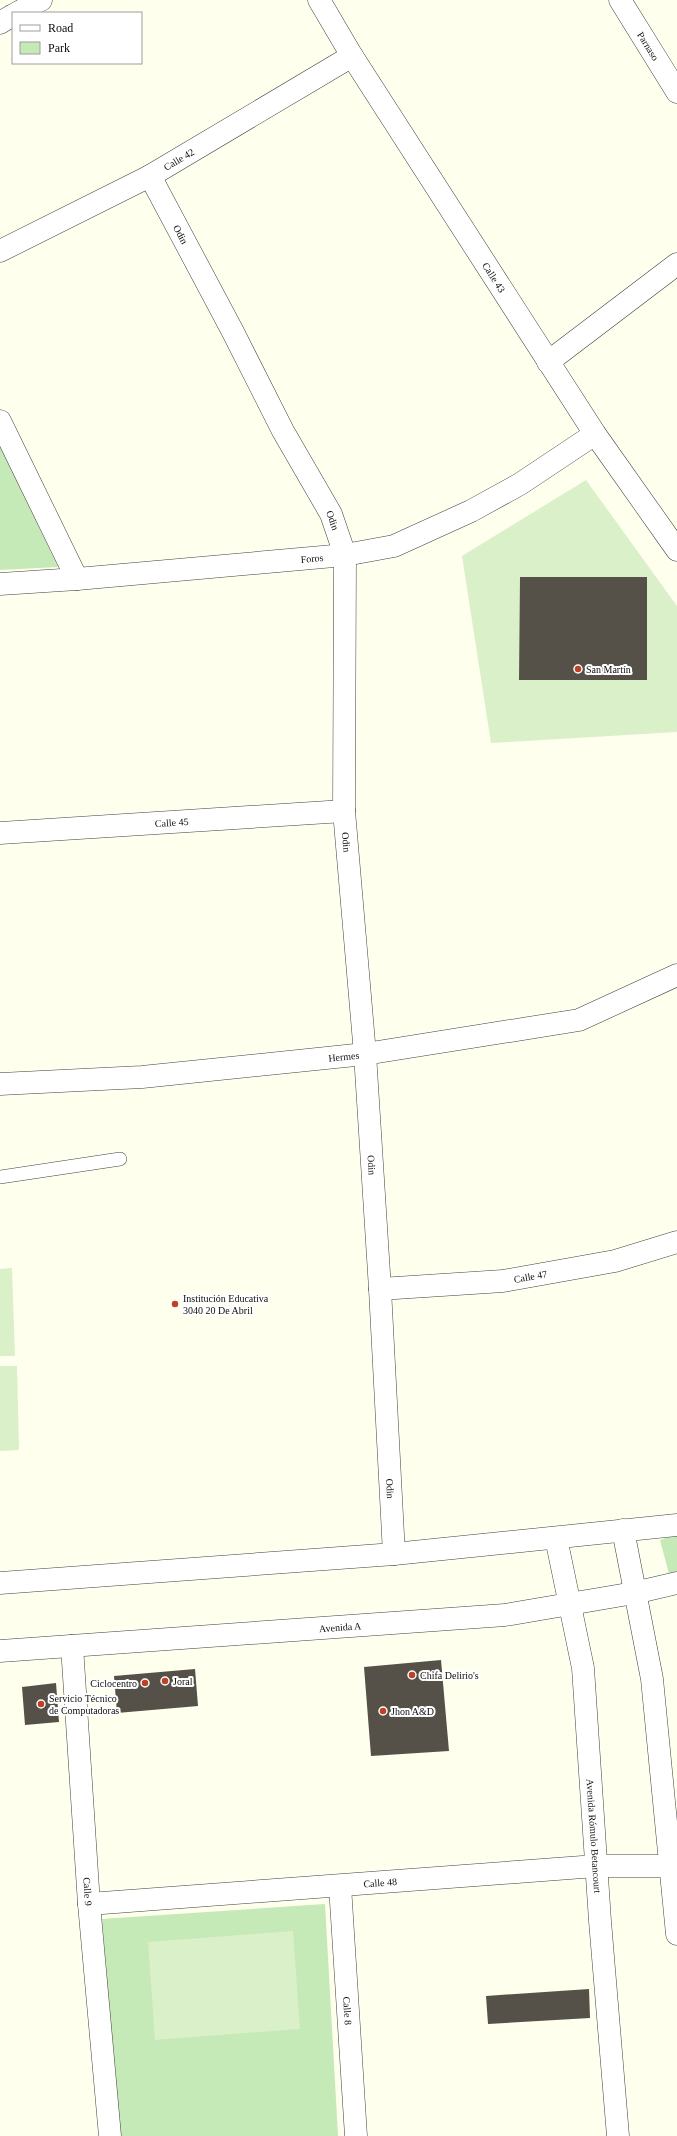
<svg xmlns="http://www.w3.org/2000/svg" width="677" height="2136" font-family="Georgia,serif">
	<rect width="100%" height="100%" fill="#feffed"/>
	<!-- green -->
	<path fill="#c5e9b7" d="M0,445L58,567L0,570Z
		M677,1534V1571L669,1574L660,1540Z
		M325,1904L338,2136H120L102,1919Z"/>
	<!-- pitch -->
	<path fill="#d9f0c9" d="M586,480L677,606V732L491,743L462,556Z
		M12,1268L15,1356H0V1269Z
		M0,1366H17L19,1450L0,1451Z
		M293,1931L300,2029L155,2040L148,1942Z"/>
	<!-- building -->
	<path fill="#555149" d="M520,577H647V680H519Z
		M441,1660L449,1751L371,1756L364,1667Z
		M195,1669L198,1706L117,1713L114,1676Z
		M56,1683L59,1722L25,1725L22,1687Z
		M589,1989L590,2018L488,2024L486,1996Z"/>
	<g fill="none" stroke-linecap="round" stroke-linejoin="round">
		<defs>
			<path id="service" d="M0,1177L120,1159"/>
			<g id="minor">
				<path id="s1" d="M319,0L352,56L595,434L677,550"/>
				<path id="s2" d="M620,0L677,92"/>
				<path d="M17,13L41,0"/>
				<path d="M0,23L13,15"/>
				<path id="s3" d="M150,176L233,332L283,431L331,514L345,555L344,811L365,1054L380,1289L394,1554"/>
				<path id="s4" d="M0,251L150,176L352,56"/>
				<path d="M548,362L677,264"/>
				<path d="M0,421L77,579"/>
				<path id="s5" d="M0,584L77,579L345,555L394,546L471,511L520,484L595,434"/>
				<path id="s6" d="M0,833L344,811"/>
				<path id="s7" d="M0,1084L142,1077L365,1054L579,1020L677,975"/>
				<path id="s8" d="M380,1289L503,1281L615,1261L677,1242"/>
				<path id="s9" d="M72,1646L89,1904L110,2136"/>
				<path id="s10" d="M340,1886L356,2136"/>
				<path id="s11" d="M89,1904L596,1866H677"/>
			</g>
			<g id="tertiary">
				<path d="M623,1530L652,1679L677,1934"/>
				<path id="s12" d="M556,1538L583,1668L600,1921L618,2136"/>
				<path d="M0,1583L394,1554L677,1525"/>
				<path id="s13" d="M0,1651L505,1615L634,1593L677,1583"/>
			</g>
		</defs>
		<!-- service casing -->
		<use href="#service" stroke="#404040" stroke-width="14"/>
		<!-- minor casing -->
		<use href="#minor" stroke="#404040" stroke-width="23"/>
		<!-- tertiary casing -->
		<use href="#tertiary" stroke="#404040" stroke-width="23"/>
		<!-- service -->
		<use href="#service" stroke="#fff" stroke-width="13"/>
		<!-- minor -->
		<use href="#minor" stroke="#fff" stroke-width="22"/>
		<!-- tertiary -->
		<use href="#tertiary" stroke="#fff" stroke-width="22"/>
	</g>
	<!-- markers -->
	<g fill="#bc4125" stroke="#fff" stroke-width="1.5">
		<circle cx="578" cy="669" r="4"/>
		<circle cx="175" cy="1304" r="4"/>
		<circle cx="412" cy="1675" r="4"/>
		<circle cx="165" cy="1681" r="4"/>
		<circle cx="145" cy="1683" r="4"/>
		<circle cx="41" cy="1704" r="4"/>
		<circle cx="383" cy="1711" r="4"/>
	</g>
	<g text-anchor="middle" stroke-width="4" stroke-linejoin="round" paint-order="stroke">
		<!-- street labels -->
		<g font-size="10" fill="#0d0d0d" stroke="#fff">
			<text dy="4" stroke="none"><textPath href="#s2" startOffset="54">Parnaso</textPath></text>
			<text dy="4" stroke="none"><textPath href="#s4" startOffset="201">Calle 42</textPath></text>
			<text dy="4" stroke="none"><textPath href="#s3" startOffset="66">Odin</textPath></text>
			<text dy="4" stroke="none"><textPath href="#s1" startOffset="328">Calle 43</textPath></text>
			<text dy="4" stroke="none"><textPath href="#s3" startOffset="390">Odin</textPath></text>
			<text dy="4" stroke="none"><textPath href="#s5" startOffset="313">Foros</textPath></text>
			<text dy="4" stroke="none"><textPath href="#s6" startOffset="172">Calle 45</textPath></text>
			<text dy="4" stroke="none"><textPath href="#s3" startOffset="714">Odin</textPath></text>
			<text dy="4" stroke="none"><textPath href="#s7" startOffset="345">Hermes</textPath></text>
			<text dy="4" stroke="none"><textPath href="#s3" startOffset="1038">Odin</textPath></text>
			<text dy="4" stroke="none"><textPath href="#s8" startOffset="151">Calle 47</textPath></text>
			<text dy="4" stroke="none"><textPath href="#s3" startOffset="1362">Odin</textPath></text>
			<text dy="4" stroke="none"><textPath href="#s13" startOffset="341">Avenida A</textPath></text>
			<text dy="4" stroke="none"><textPath href="#s12" startOffset="301">Avenida Rómulo Betancourt</textPath></text>
			<text dy="4" stroke="none"><textPath href="#s11" startOffset="292">Calle 48</textPath></text>
			<text dy="4" stroke="none"><textPath href="#s9" startOffset="246">Calle 9</textPath></text>
			<text dy="4" stroke="none"><textPath href="#s10" startOffset="125">Calle 8</textPath></text>
		</g>
		<!-- poi labels -->
		<g font-size="10" fill="#0d0d0d" stroke="#fff" text-anchor="start">
			<text x="586" y="673">San Martín</text>
			<text x="183" y="1302">Institución Educativa<tspan x="183" dy="12">3040 20 De Abril</tspan></text>
			<text x="420" y="1679">Chifa Delirio's</text>
			<text x="173" y="1685">Joral</text>
			<text x="137" y="1687" text-anchor="end">Ciclocentro</text>
			<text x="49" y="1702">Servicio Técnico<tspan x="49" dy="12">de Computadoras</tspan></text>
			<text x="391" y="1715">Jhon A&amp;D</text>
		</g>
	</g>
	<!-- legend -->
	<rect x="12" y="12" width="130" height="52" fill="#ffffff" stroke="#9e9e9e"/>
	<rect x="20" y="25" width="20" height="6" fill="#ffffff" stroke="#9e9e9e"/>
	<text x="48" y="32" font-size="12" fill="#0d0d0d">Road</text>
	<rect x="20" y="42" width="20" height="12" fill="#c5e9b7" stroke="#9e9e9e"/>
	<text x="48" y="52" font-size="12" fill="#0d0d0d">Park</text>
</svg>
